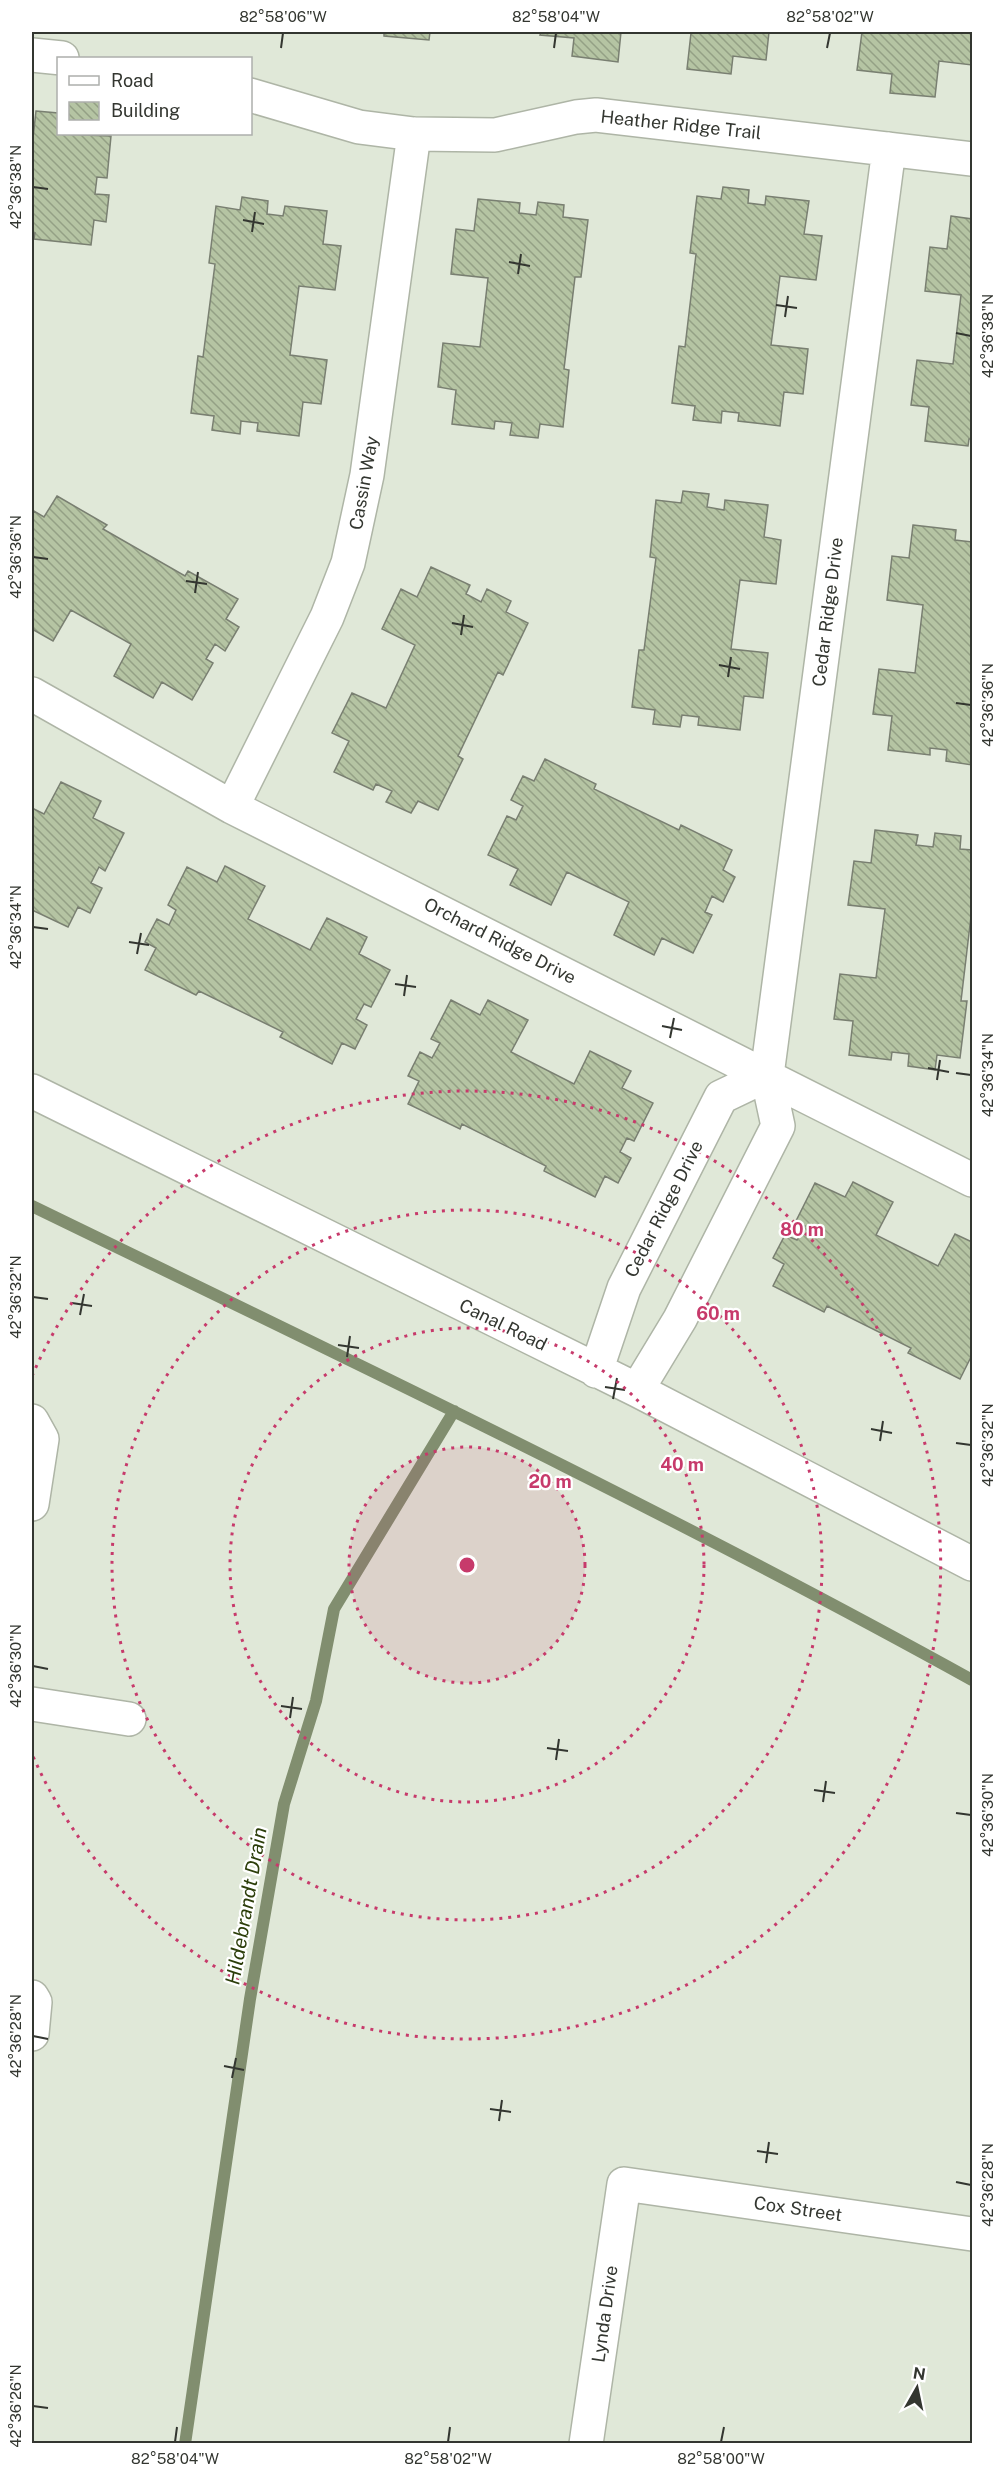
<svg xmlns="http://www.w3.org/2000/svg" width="1004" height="2475" font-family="'Public Sans',sans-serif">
	<defs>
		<pattern id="building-back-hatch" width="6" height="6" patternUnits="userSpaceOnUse" patternTransform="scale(1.5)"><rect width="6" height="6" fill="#b5c4a3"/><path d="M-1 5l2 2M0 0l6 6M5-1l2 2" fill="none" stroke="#94a085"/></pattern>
	</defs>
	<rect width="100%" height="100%" fill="#e0e8d8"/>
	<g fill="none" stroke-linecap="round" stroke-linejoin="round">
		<!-- stream -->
		<path stroke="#818e6f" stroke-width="12" d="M32,1206C347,1359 665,1510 972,1680
			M185,2444L250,1999L284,1804L316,1701L334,1609L454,1411"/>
	</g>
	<!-- building -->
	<path fill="url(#building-back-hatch)" stroke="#797f71" stroke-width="1.5" d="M384,32H430L429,40L384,36Z
		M541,32H621L618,62L572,56L574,38L540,35Z
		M681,32H769L766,60L733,56L731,74L687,69L691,33Z
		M862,32H972V65L939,61L935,97L890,93L892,74L857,70Z
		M36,111L58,113V134L111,136L107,178L97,177L95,194L109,195L106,222L94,220L91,245L34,239L35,233H32V147Z
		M723,187L749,190L748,203L765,205L766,196L809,201L804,234L822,236L816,280L780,276L771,345L808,349L803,394L784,392L780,426L738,421L739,413L722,411L721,423L693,420L695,406L672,403L679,346L685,347L696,254L690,253L697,196L721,199Z
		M242,197L268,201L267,214L283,216L285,206L327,211L323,244L341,246L335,290L299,286L290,355L327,360L321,404L303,402L299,436L257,431L258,423L241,421L240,434L212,430L214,416L191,413L198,356L203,357L215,264L209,263L216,206L240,210Z
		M478,199L520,203L519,213L536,215L538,202L564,205L563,217L588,220L581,277H575L564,369L569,370L563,427L540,424L538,438L510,435L512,423L495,421L494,429L452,424L456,390L438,387L443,343L480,347L488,278L451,274L456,229L474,231Z
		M951,216L972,219V439H969L968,446L925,441L929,407L911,405L917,360L953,364L961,295L925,291L930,247L947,249Z
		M683,491L709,494L707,507L724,510L725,500L768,505L764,537L781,540L776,584L740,580L731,649L768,653L763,698L744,696L740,730L698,725L699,717L682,715L680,727L653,724L655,710L632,707L639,650H644L656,558L650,557L656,500L681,503Z
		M57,496L107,525L103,529L185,576L188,571L238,599L226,619L239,627L225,651L215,644L206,659L213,663L192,700L162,682L153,698L114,676L131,644L71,610L53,641L32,629V515L34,511L44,517Z
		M913,525L956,530L955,540L972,542V535V765L946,761L947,750L930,748V755L888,750L892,716L873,714L879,669L915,673L923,605L887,600L892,556L909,558Z
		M431,567L470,585L466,594L481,602L487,589L511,601L506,612L528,623L503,675L498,672L458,756L463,759L438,810L418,801L411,813L386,802L392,791L376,784L373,790L334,772L349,741L332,733L352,693L386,708L415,645L382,629L401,589L417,597Z
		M545,759L596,784L594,789L679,830L681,825L732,850L723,870L735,877L723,902L712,896L705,912L712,915L693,953L662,938L654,955L614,935L629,902L567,872L551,905L510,885L518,869L488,855L507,816L516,820L523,806L511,800L523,776L534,781Z
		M61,782L101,801L93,818L124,833L105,871L99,867L91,883L102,888L90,913L78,907L68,927L32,910V808L44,814Z
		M875,830L918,835L916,845L933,847L935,833L961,836L960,849L972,850V908L961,1001H967L960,1058L937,1055L935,1070L908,1066L909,1054L892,1052L891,1060L849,1055L853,1021L834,1019L840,974L876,978L885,909L848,905L854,861L871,863Z
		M225,866L265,886L248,919L310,950L327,918L367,937L359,954L390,970L371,1007L364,1004L356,1019L367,1025L355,1049L342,1043L332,1064L280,1037L283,1032L199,991L196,995L145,970L156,948L145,942L157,919L169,925L176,910L168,905L187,867L217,882Z
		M451,1000L480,1015L488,1000L528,1020L511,1052L574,1084L590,1051L631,1071L622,1088L653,1103L634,1141L627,1138L620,1152L631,1158L618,1183L605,1176L595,1197L544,1171L546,1166L462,1124L460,1129L408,1104L419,1081L408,1076L420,1052L432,1058L440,1043L431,1039Z
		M853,1182L893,1202L876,1235L938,1266L955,1234L972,1242V1360L970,1359L960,1379L908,1353L911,1348L827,1306L824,1312L773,1286L784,1264L773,1258L785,1235L797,1240L805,1226L796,1221L815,1183L845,1197Z"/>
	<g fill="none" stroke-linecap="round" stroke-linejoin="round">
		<defs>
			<path id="minor" d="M32,55L62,58
				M250,95L359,127L414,134L495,135L576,117L596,115L972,159
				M32,694L232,807L972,1180
				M232,807L327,617L348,563L367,475L414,134
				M767,1075L889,149
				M32,1091L637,1390L972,1564
				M596,1371L624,1288L721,1097L767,1075L778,1126L680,1319L637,1390
				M32,1421L42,1439L32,1504
				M32,1704L129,1719
				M32,1997L35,2002L32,2034
				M586,2444L624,2184L972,2234"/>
		</defs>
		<!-- minor casing -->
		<use href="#minor" stroke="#aeb5a6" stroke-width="36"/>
		<!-- minor -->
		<use href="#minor" stroke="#fff" stroke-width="33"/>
	</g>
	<!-- ticks -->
	<path fill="none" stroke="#333630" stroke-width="2" d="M281,48L283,33M554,48L556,33M827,48L830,33M33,187L48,189M243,220L264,224M252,232L255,212M509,262L530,266M518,274L521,254M776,305L797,308M785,317L788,296M956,333L971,336M33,557L48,559M186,581L207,584M195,593L198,572M452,623L473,627M461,635L464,615M719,665L740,669M728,677L731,657M956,703L971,705M33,927L48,929M129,942L149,945M137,954L141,933M395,984L416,987M404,996L407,975M662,1026L682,1030M670,1038L674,1018M928,1068L949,1072M956,1073L971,1075M937,1080L940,1060M33,1297L48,1299M72,1303L92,1306M80,1315L84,1294M338,1345L359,1348M347,1357L350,1336M605,1387L625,1390M613,1399L617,1378M871,1429L892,1433M880,1441L883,1421M956,1443L971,1445M33,1666L48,1669M281,1706L302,1709M290,1718L293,1697M547,1748L568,1751M556,1760L559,1739M814,1790L835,1793M823,1802L826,1781M956,1813L971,1815M33,2036L48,2039M224,2066L244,2070M232,2078L236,2058M490,2109L511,2112M499,2121L502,2100M757,2151L778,2154M766,2163L769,2142M956,2182L971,2185M33,2406L48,2408M175,2442L177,2427M448,2442L450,2427M721,2442L724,2427"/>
	<!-- distance rings -->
	<circle cx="467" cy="1565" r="118" fill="#c73a6b" fill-opacity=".12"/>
	<g fill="none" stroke="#c73a6b" stroke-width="3" stroke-dasharray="3 6">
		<circle cx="467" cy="1565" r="118"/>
		<circle cx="467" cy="1565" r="237"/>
		<circle cx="467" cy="1565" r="355"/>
		<path d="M32 1376A474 474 0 1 1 32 1754"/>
	</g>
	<g text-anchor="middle" stroke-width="4.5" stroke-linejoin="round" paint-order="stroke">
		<!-- street labels -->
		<g font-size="18" fill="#333630" stroke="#fff">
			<text transform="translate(681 125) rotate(6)" y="6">Heather Ridge Trail</text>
			<text transform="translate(364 483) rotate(-80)" y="6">Cassin Way</text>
			<text transform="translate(828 612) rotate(-83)" y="6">Cedar Ridge Drive</text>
			<text transform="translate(500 941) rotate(27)" y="6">Orchard Ridge Drive</text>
			<text transform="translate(664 1209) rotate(-63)" y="6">Cedar Ridge Drive</text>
			<text transform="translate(503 1325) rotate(26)" y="6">Canal Road</text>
			<text transform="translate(798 2209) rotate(8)" y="6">Cox Street</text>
			<text transform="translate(605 2314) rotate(-82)" y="6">Lynda Drive</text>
		</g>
		<!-- water labels -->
		<g font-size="20" font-style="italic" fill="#2c3e0a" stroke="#fff">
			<text transform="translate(246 1906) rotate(-80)" y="7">Hildebrandt Drain</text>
		</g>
	</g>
	<circle cx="467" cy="1565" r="9" fill="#c73a6b" stroke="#fff" stroke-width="3"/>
	<g font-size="18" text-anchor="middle" font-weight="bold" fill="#c73a6b" stroke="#fff" stroke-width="4.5" stroke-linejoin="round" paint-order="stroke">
		<text x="802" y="1236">80 m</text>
		<text x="718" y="1320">60 m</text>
		<text x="682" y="1471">40 m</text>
		<text x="550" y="1488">20 m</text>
	</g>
	<!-- border -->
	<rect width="1004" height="2475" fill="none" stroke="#ffffff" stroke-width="66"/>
	<!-- legend -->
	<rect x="57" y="57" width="195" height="78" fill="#ffffff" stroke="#adafac" stroke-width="1.5"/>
	<rect x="69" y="76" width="30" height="9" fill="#ffffff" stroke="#adafac" stroke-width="1.5"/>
	<text x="111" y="87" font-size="18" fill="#333630">Road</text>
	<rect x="69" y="102" width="30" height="18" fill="url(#building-back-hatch)" stroke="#adafac" stroke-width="1.5"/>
	<text x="111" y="117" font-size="18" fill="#333630">Building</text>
	<!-- north arrow -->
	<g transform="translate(917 2388) rotate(9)" stroke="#ffffff" stroke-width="4.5" paint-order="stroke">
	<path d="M0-4.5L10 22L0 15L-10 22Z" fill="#333630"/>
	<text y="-9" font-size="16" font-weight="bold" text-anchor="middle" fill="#333630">N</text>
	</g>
	<rect x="33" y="33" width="938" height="2409" fill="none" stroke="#333630" stroke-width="2"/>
	<g font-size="15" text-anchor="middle" fill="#333630">
		<text x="283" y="22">82°58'06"W</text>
		<text x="556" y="22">82°58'04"W</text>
		<text x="830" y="22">82°58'02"W</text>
		<text transform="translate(16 187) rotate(-90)" y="5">42°36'38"N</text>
		<text transform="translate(988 336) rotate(-90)" y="5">42°36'38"N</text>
		<text transform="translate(16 557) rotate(-90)" y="5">42°36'36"N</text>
		<text transform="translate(988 705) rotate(-90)" y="5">42°36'36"N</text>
		<text transform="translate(16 927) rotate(-90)" y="5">42°36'34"N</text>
		<text transform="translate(988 1075) rotate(-90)" y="5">42°36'34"N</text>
		<text transform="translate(16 1297) rotate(-90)" y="5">42°36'32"N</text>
		<text transform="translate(988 1445) rotate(-90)" y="5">42°36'32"N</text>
		<text transform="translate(16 1666) rotate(-90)" y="5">42°36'30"N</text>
		<text transform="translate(988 1815) rotate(-90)" y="5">42°36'30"N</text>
		<text transform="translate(16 2036) rotate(-90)" y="5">42°36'28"N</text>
		<text transform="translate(988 2185) rotate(-90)" y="5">42°36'28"N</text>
		<text transform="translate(16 2406) rotate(-90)" y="5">42°36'26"N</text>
		<text x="175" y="2464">82°58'04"W</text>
		<text x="448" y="2464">82°58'02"W</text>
		<text x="721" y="2464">82°58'00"W</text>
	</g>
</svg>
